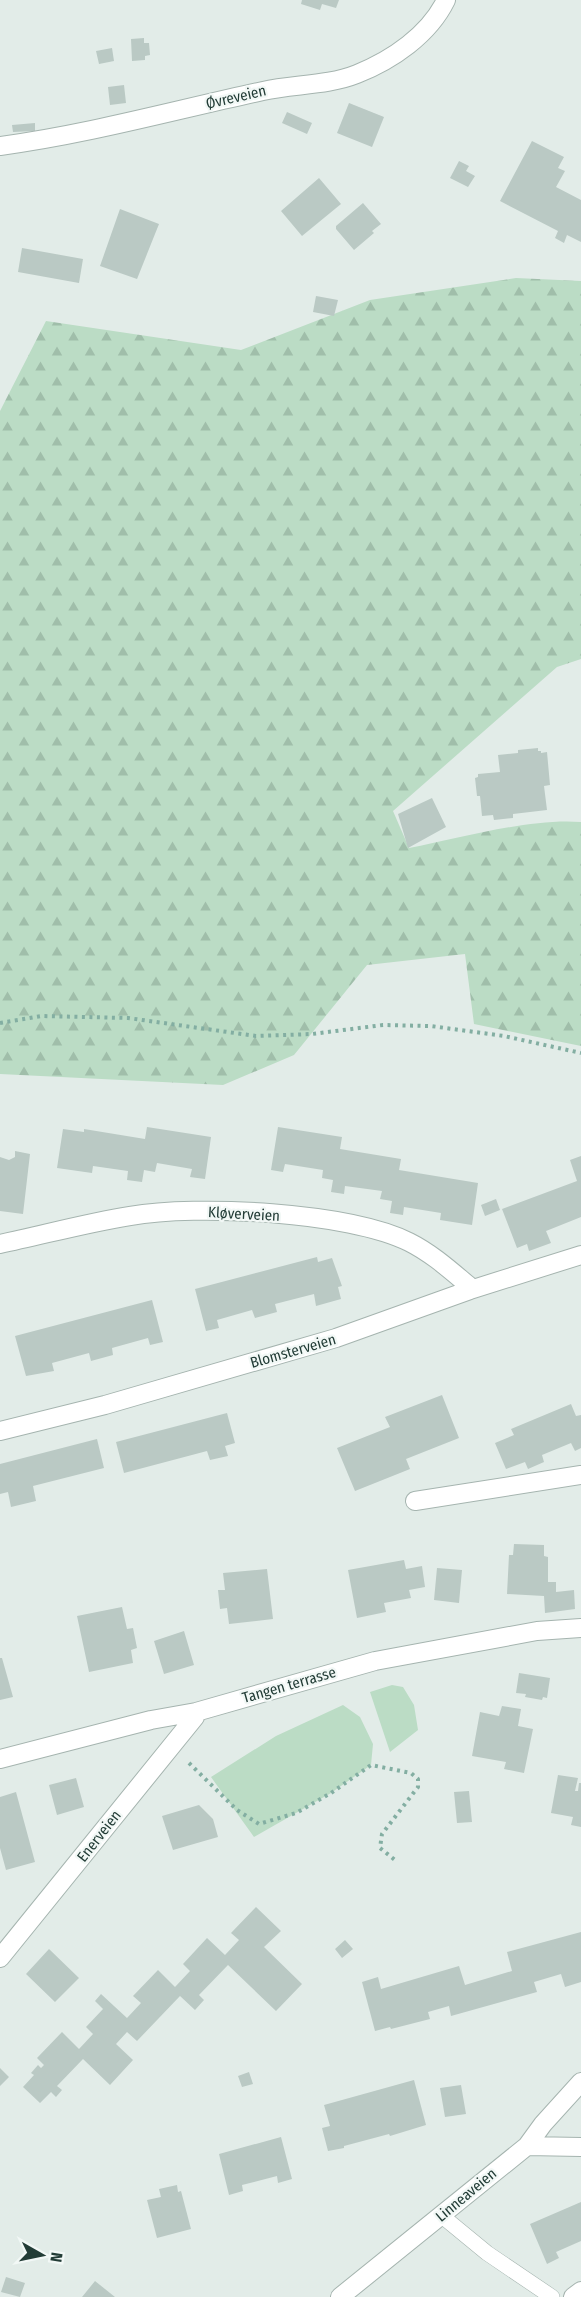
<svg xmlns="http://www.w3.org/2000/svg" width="581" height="2297" font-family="'Fira Sans Condensed',sans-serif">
	<defs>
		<pattern id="forest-firs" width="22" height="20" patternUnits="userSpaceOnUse" patternTransform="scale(1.5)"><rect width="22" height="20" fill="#bbdcc5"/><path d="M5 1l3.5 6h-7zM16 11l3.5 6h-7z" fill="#a0beaa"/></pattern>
	</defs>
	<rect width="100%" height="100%" fill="#e2ece8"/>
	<!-- green -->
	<path fill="#bbdcc5" d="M392,1685L403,1687L414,1705L418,1730L390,1752L370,1692Z
		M343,1705L360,1717L373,1744L371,1765L331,1793L254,1837L211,1777L276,1736Z"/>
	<!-- forest -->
	<path fill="url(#forest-firs)" d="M516,278L581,281V659L557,667L393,811L409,848C461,838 529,818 581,822V1046L474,1024L465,954L367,965L294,1055L223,1085L0,1074V411L46,321L241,350L370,300Z"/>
	<!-- building -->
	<path fill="#bac9c4" d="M302,0H339L336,8L322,4L320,10L301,4Z
		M144,38V43H149L150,55L145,56V60L132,61L131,39Z
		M112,48L114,61L99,64L96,51Z
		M124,85L126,103L110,105L108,87Z
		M349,103L384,117L372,147L337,133Z
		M287,112L312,123L307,134L282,123Z
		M35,123V131L13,132L12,125Z
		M532,141L564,157L558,168L565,171L556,187L581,200V242L567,235L564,243L555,238L558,231L500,201Z
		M459,161L469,166L466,171L475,176L468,187L450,178Z
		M319,178L341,204L302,236L281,211Z
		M363,203L381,224L372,231L374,233L354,250L336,229V226Z
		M120,209L159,224L137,279L100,266Z
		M22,248L83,259L79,283L18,272Z
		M316,296L338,300L334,316L313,312Z
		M538,748V751H541V753L547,752L550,785L544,786L547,810L513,814V818L494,820L493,815L482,816L480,796H477L475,778L478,777V774L500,772L498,755L518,753V750Z
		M432,798L446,827L408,848L398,814Z
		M147,1127L211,1137L205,1179L190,1177L192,1169L157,1163L155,1172L144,1170L142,1182L127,1180L128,1171L93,1166L92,1173L57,1168L63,1129L84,1132V1129L145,1139Z
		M278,1127L342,1137L340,1149L401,1159L399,1170L478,1183L472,1225L440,1220L441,1213L404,1207L403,1215L390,1213L392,1201L380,1199L382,1191L345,1186L344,1194L331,1192L333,1180L322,1178L323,1170L285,1164L283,1172L271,1170Z
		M15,1151L30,1154L23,1214L0,1211V1157L9,1160L15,1157Z
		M581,1156V1217L546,1231L551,1243L529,1251L527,1244L517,1248L502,1209L577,1181L570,1160Z
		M496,1199L500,1210L485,1216L481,1205Z
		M317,1257L318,1262L332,1258L342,1286L338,1287L341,1299L316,1306L314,1294L275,1304L277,1312L255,1318L252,1310L217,1320L219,1328L206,1331L195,1289Z
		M152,1300L163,1342L150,1345L148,1338L112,1348L113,1355L91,1361L89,1353L52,1363L54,1371L26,1376L15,1336Z
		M442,1395L459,1438L406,1459L410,1469L355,1491L337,1448L390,1427L385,1417Z
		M571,1404L576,1416L581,1415V1448L575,1451L571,1443L542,1455L544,1462L528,1469L525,1462L506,1469L495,1443L514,1435L511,1429Z
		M227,1413L235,1443L225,1446L228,1456L210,1460L207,1451L124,1473L116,1442Z
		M97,1439L104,1468L33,1486L36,1501L11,1507L8,1492L0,1494V1464Z
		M514,1544L544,1545V1556L548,1557V1582H556V1592L574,1590L575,1609L545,1613L544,1596L507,1594L509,1555H513Z
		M404,1560L406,1569L422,1566L425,1587L409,1590L411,1598L384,1603L386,1612L357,1618L348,1570Z
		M437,1568L462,1570L459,1603L434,1600Z
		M267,1569L273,1619L229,1624L227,1608L220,1609L218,1590H225L223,1573Z
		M122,1607L127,1629L133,1628L137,1648L131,1650L133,1663L89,1672L77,1616Z
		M184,1631L194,1665L164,1674L154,1641Z
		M0,1658H2L13,1697L0,1700Z
		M519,1673L550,1678L547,1698L543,1697L542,1700L525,1697L526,1694L516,1693Z
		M502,1706L521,1709L518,1726L533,1729L524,1773L504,1769L506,1762L472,1756L480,1712L499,1716Z
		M558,1775L578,1778L575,1791H578L579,1783H581V1827L571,1825L573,1817L551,1813Z
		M76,1778L84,1807L57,1815L49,1785Z
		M469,1791L472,1822L457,1823L454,1792Z
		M16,1792L35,1862L6,1870L0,1848V1797Z
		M199,1805L213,1819L218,1837L173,1850L162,1816Z
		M256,1907L281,1931L264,1947L302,1984L276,2011L228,1965L199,1995L204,2000L195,2010L180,1996L137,2041L127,2032L116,2044L133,2060L110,2085L83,2059L57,2086L62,2090L56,2097L51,2092L40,2103L23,2087L34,2075L31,2073L38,2065L41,2068L44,2065L37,2058L62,2032L79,2049L93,2034L86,2027L103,2009L95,2001L101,1994L127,2018L141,2003L133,1996L158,1970L175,1987L190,1971L183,1964L207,1938L225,1955L239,1940L231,1933Z
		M581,1932V1982L565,1987L561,1974L534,1982L537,1992L451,2016L449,2006L428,2012L430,2019L391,2029L390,2027L375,2031L362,1982L378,1977L381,1989L459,1966L465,1985L512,1971L507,1952Z
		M345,1940L353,1949L342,1958L335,1949Z
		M49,1949L79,1978L55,2002L26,1974Z
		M0,2068L9,2077L0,2086Z
		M249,2072L253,2084L242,2087L238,2076Z
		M414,2080L426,2125L390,2136L389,2134L344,2146V2148L328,2151L322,2128L330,2126L324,2105Z
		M461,2085L466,2114L445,2117L440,2088Z
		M281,2137L292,2179L278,2183L277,2176L242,2185L243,2191L229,2195L219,2154Z
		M177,2185L178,2192L181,2191L191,2229L157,2238L147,2200L161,2197L159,2189Z
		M581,2202V2241L556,2252L559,2258L547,2264L530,2224Z
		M6,2277L25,2283L20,2297L1,2292Z
		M95,2281L115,2297H82Z"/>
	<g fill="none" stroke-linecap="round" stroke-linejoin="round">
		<defs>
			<path id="lane" d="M442,2216L487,2253L552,2297"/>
			<path id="street" d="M0,146C89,134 175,110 263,91C294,84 327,86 357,74C392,60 429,35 446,0
				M0,1244C43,1235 86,1223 130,1216C197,1204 349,1212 409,1242C431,1253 449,1269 468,1285L470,1290
				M0,1431L105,1405L336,1338L470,1290L581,1255
				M415,1501L581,1475
				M0,1759L151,1720L196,1712L375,1661L537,1631L581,1628
				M0,1958L195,1717L196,1712
				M527,2146L581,2147
				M340,2297L527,2146L543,2124L581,2082
				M573,2297L581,2291"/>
		</defs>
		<!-- lane casing -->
		<use href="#lane" stroke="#a5b4af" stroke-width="16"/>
		<!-- street casing -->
		<use href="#street" stroke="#a5b4af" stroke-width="20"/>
		<!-- path -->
		<path stroke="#83aea2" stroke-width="4" stroke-dasharray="3 4.5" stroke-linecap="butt" d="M0,1023L42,1016L128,1018L256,1036L312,1034L383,1025L431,1026L504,1036L581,1053
			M189,1763L237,1810L259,1824L296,1813L331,1793L371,1765L411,1773L418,1779V1787L382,1834L380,1848L395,1860"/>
		<!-- lane -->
		<use href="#lane" stroke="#fff" stroke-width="15"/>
		<!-- street -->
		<use href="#street" stroke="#fff" stroke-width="18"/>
	</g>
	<g text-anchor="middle" stroke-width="4.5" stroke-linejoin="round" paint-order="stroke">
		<!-- street labels -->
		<g font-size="15" fill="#223c36" stroke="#f2f8f6">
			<text transform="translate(236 97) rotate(-13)" y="5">Øvreveien</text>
			<text transform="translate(244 1214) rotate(3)" y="5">Kløverveien</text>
			<text transform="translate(293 1351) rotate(-16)" y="5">Blomsterveien</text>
			<text transform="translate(289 1685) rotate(-16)" y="5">Tangen terrasse</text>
			<text transform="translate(99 1836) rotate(-52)" y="5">Enerveien</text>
			<text transform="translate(466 2195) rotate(-40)" y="5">Linneaveien</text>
		</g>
	</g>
	<!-- north arrow -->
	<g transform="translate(42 2255) rotate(99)" stroke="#f2f8f6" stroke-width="4.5" paint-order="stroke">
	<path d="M0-4.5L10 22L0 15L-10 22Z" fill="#223c36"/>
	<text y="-9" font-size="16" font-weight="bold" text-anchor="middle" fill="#223c36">N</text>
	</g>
</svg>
